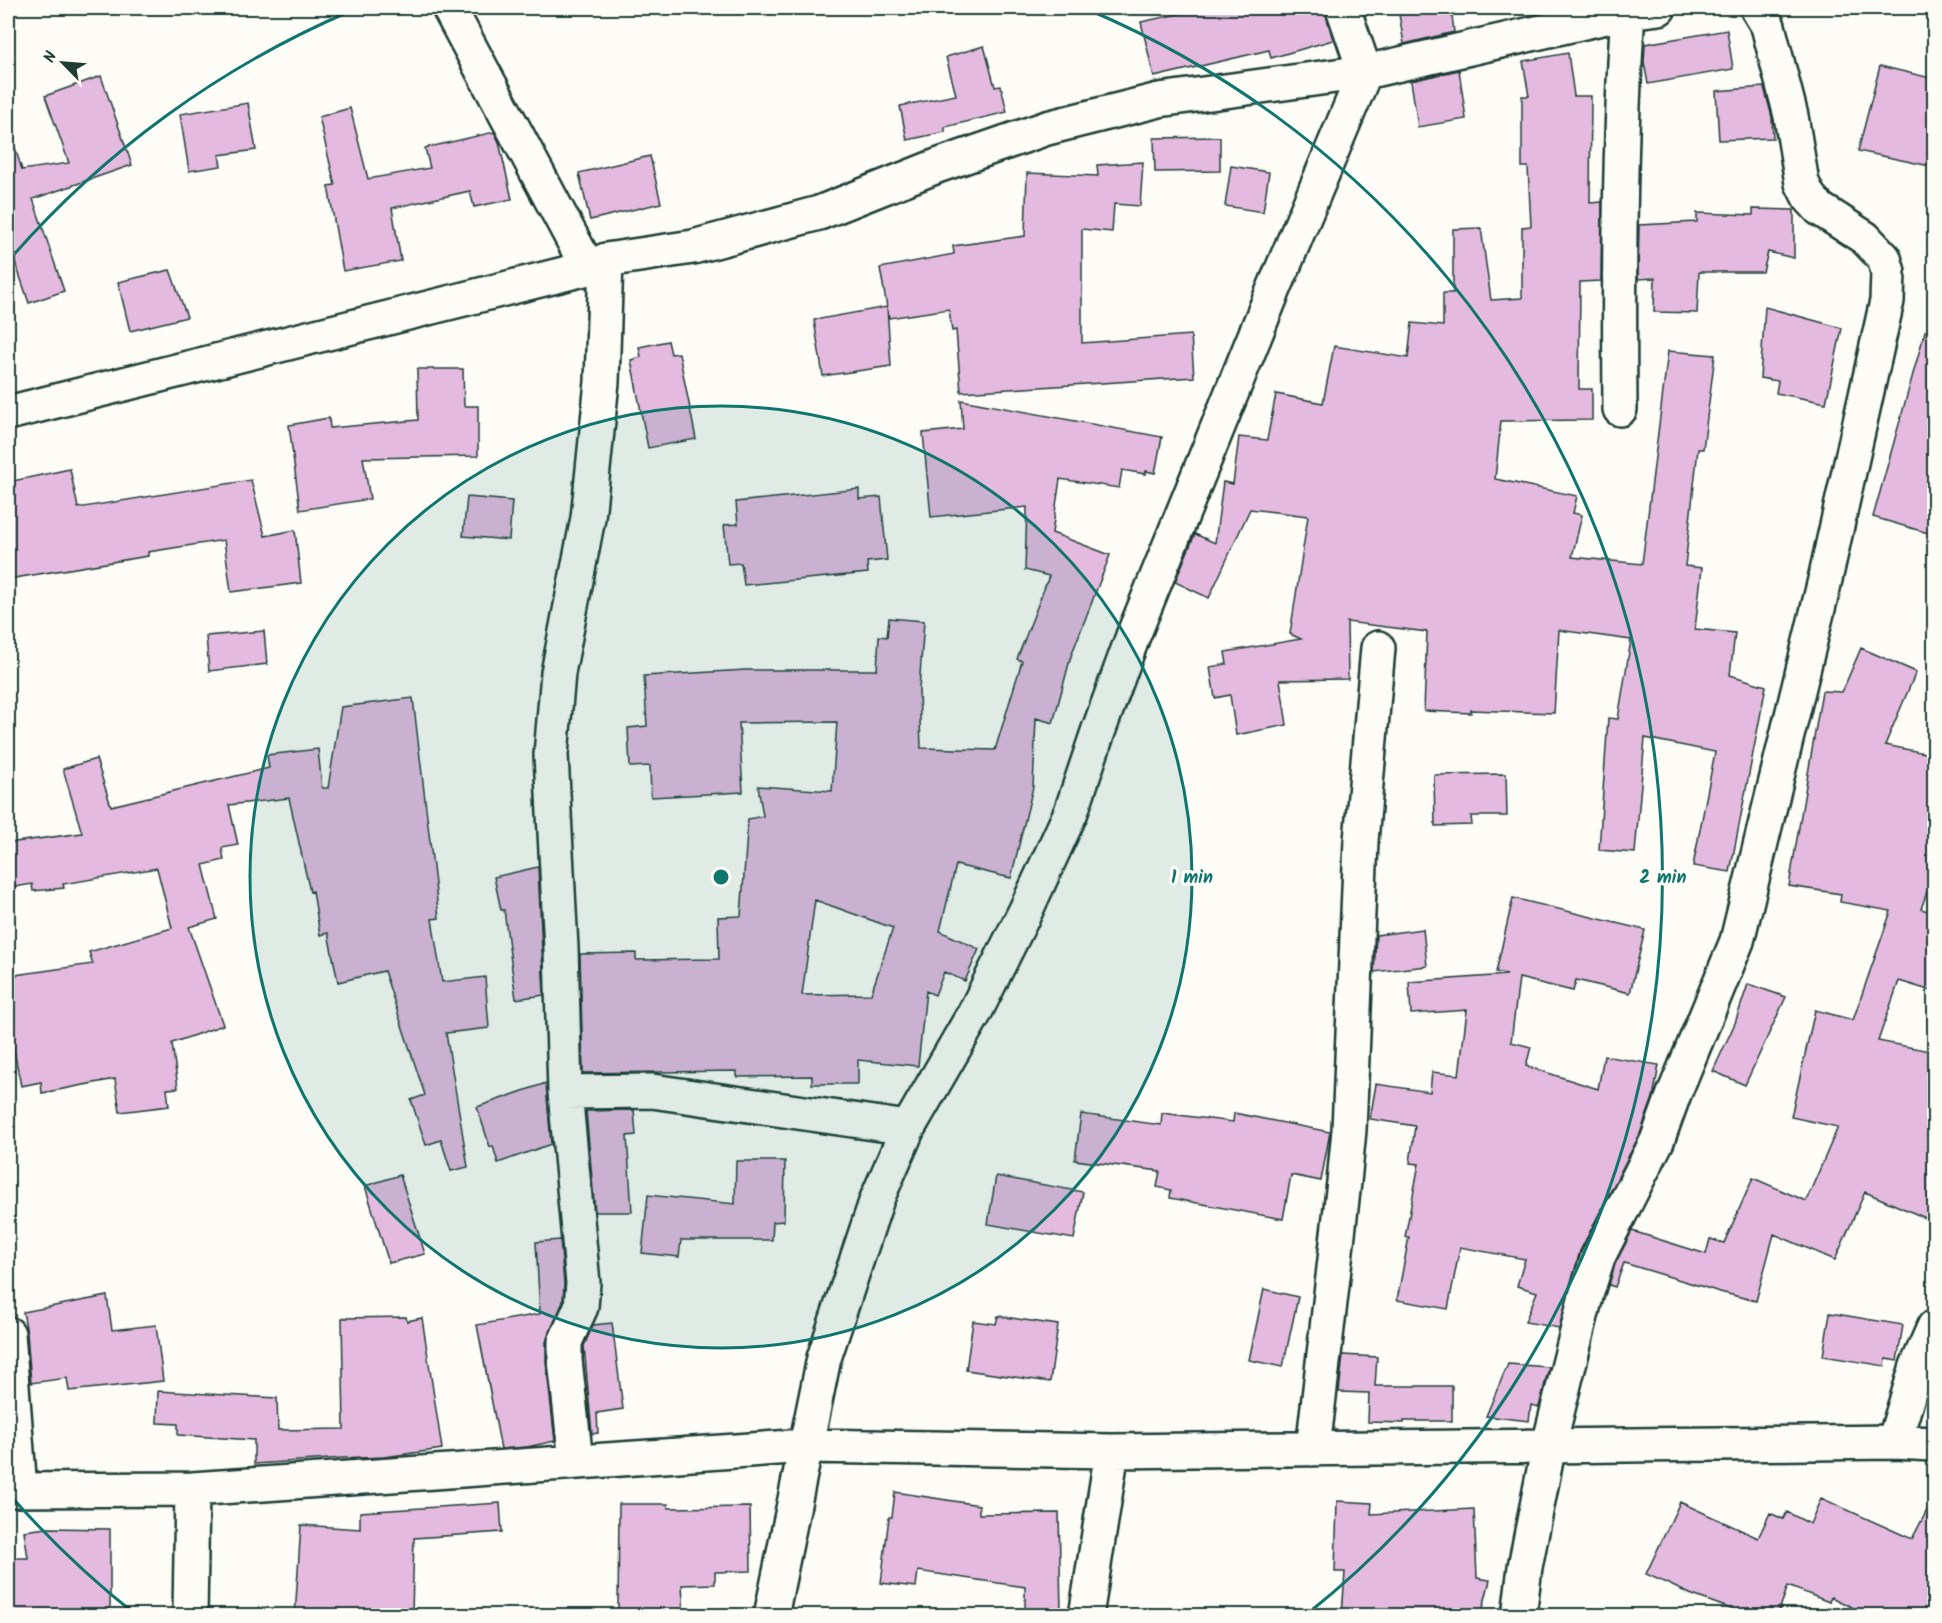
<svg xmlns="http://www.w3.org/2000/svg" width="1942" height="1623" font-family="Kalam,sans-serif">
	<rect width="100%" height="100%" fill="#fdfcf7"/>
	<filter id="ink" filterUnits="userSpaceOnUse"><feTurbulence type="fractalNoise" baseFrequency=".0167" numOctaves="2"/><feDisplacementMap in="SourceGraphic" scale="12" xChannelSelector="R" yChannelSelector="G"/><feConvolveMatrix kernelMatrix="1 2 1 2 8 2 1 2 1" color-interpolation-filters="sRGB"/></filter>
	<g filter="url(#ink)">
		<!-- building -->
		<path fill="#e5bae0" stroke="#1f3d34" stroke-width="1.5" fill-rule="evenodd" d="M1206,8H1324L1333,40L1271,58L1269,50L1154,77L1141,22Z
			M1398,8H1451L1454,32L1404,44Z
			M1727,30L1733,69L1648,84L1644,62L1645,44Z
			M984,46L995,87L1001,86L1007,112L945,127V132L907,140L900,106L956,95L946,57Z
			M1568,53L1574,96H1591L1590,203L1602,202L1601,281L1580,282L1579,389H1592V420L1501,421L1495,479L1577,496L1573,513L1582,515L1572,557L1642,564L1668,351L1715,355L1703,449H1698L1685,566L1702,568L1695,629L1735,633L1730,675L1766,686L1730,872L1693,866L1715,752L1645,738L1635,853L1599,850L1608,718L1618,719L1631,640L1559,630L1554,713L1471,710V713L1424,711L1427,632L1347,622L1348,679L1280,680L1287,725L1236,735L1230,695L1215,698L1210,667L1227,664L1225,652L1301,639L1290,634L1308,516L1250,509L1209,598L1175,582L1195,534L1215,543L1223,482L1233,484L1239,437L1267,440L1276,394L1323,403L1334,346L1408,358L1412,323L1443,326V293H1453V229L1481,228L1491,300L1522,298V227L1531,226L1528,167H1522V96H1529L1523,61Z
			M1880,66L1935,79V167L1858,151Z
			M1459,70L1466,119L1418,127L1411,81Z
			M101,76L132,165L33,199L64,291L29,303L8,241V142L13,141L22,170L69,163L45,96Z
			M1764,87L1772,117L1773,138L1719,140L1716,91Z
			M248,103L256,150L219,155L221,166L189,171L180,114Z
			M350,108L368,179L430,168L425,148L494,132L499,142L512,199L474,207L470,191L392,208L401,261L343,271L328,186L335,185L319,117Z
			M1220,137V171L1155,172L1154,138Z
			M650,156L661,203L590,220L579,173Z
			M1143,162L1140,206L1114,204L1112,232L1082,229V343L1191,335L1194,377L961,392L956,330L952,331L949,309L889,318L887,307L891,366L823,376L814,320L887,307L880,268L954,254L953,246L1025,236L1027,173L1098,176L1097,165Z
			M1231,166L1269,172L1263,212L1225,206Z
			M1753,209L1794,210V258L1768,252L1763,272H1699L1697,313L1654,312L1655,278L1638,279L1639,225L1697,222V213L1753,215Z
			M170,270L187,317L130,331L118,282Z
			M1765,307L1842,328L1826,403L1776,393L1778,381L1760,378Z
			M1925,331L1935,332V535L1873,517Z
			M668,341L671,354L679,353L696,439L648,448L631,360L641,357L639,347Z
			M417,369H463L464,406H478V456L363,458L370,499L300,510L289,425L329,418L330,428L418,420Z
			M961,400L1162,437L1155,473L1146,471V474L1122,470L1119,488L1060,479L1052,533L1110,555L1071,656L1053,723L1036,718L1033,787L1011,878L956,865L940,931L979,949L965,981L944,972L935,995L926,991L918,1066L858,1060V1084H812V1076L737,1077V1071L583,1073L580,954L636,953V960L719,959L718,917L741,916L748,819L763,816L758,786L832,791L837,722L739,723L743,792L651,797L650,766L630,767L628,728L647,726L644,676L746,670H877L879,636L887,637L889,618L924,621L919,689L921,748L995,750L1022,661L1017,659L1049,576L1025,570L1027,507L931,517L923,433L963,429ZM815,900L893,928L871,994L802,995Z
			M70,469L78,508L251,480L265,536L295,530L301,583L231,592L224,540L148,552V556L8,579V482Z
			M859,489V499L881,497L887,560L867,562L868,573L744,585L741,563L728,564L724,525L738,524L736,502Z
			M467,497L512,501L509,540L463,536Z
			M264,631L267,664L209,671L206,636Z
			M1861,648L1916,672L1885,745L1935,755V869L1921,909L1935,913V992L1899,981L1878,1041L1935,1052V1222L1865,1192L1835,1260L1774,1234L1756,1301L1720,1292L1624,1263L1615,1287L1609,1285L1615,1264L1632,1231L1706,1254L1710,1239L1724,1243L1753,1178L1806,1201L1838,1127L1791,1117L1815,1010L1853,1020L1891,911L1840,902L1841,894L1789,886L1822,691L1842,692Z
			M413,698L439,918L432,919L442,982L485,977L489,1028L446,1033L468,1167L451,1171L441,1140L426,1145L411,1100L425,1095L384,971L338,982L328,933L320,935L313,891L310,892L289,798L229,805L238,845L222,848L224,860L203,865L217,919L189,927L223,1025L172,1043L178,1088L167,1089L169,1106L120,1112L115,1079L42,1093L41,1082L21,1086L11,1035H8V976L93,964L89,952L172,928L157,868L63,884L64,888L33,891L32,884L8,888V843L82,833L63,769L96,759L111,806L269,768L267,755L318,749L322,788H328L341,707Z
			M1506,774L1507,816H1471L1472,825L1435,826L1434,775Z
			M538,867L544,995L516,999L504,910H501L494,877Z
			M1513,898L1645,930L1630,993L1576,980L1573,991L1519,978L1511,1042L1531,1047L1526,1066L1598,1089L1604,1056L1659,1065L1653,1098L1640,1134L1580,1251L1559,1328L1525,1322L1537,1292L1517,1286L1525,1259L1460,1247L1448,1309L1397,1300L1409,1237H1405L1419,1164L1410,1163L1415,1126L1370,1119L1376,1084L1430,1092L1432,1072L1459,1075L1467,1010L1411,1014L1409,982L1507,975L1496,972Z
			M1423,929L1427,966L1374,972L1376,935Z
			M1748,984L1786,997L1745,1085L1713,1071L1735,1023Z
			M546,1083L551,1144L498,1163L493,1146L490,1147L477,1107Z
			M634,1110L636,1135L627,1136L632,1212H595L586,1111Z
			M1162,1113L1233,1122L1234,1113L1330,1132L1321,1181L1291,1175L1283,1219L1170,1198L1171,1190L1157,1187L1160,1171L1075,1160L1081,1114L1161,1125Z
			M736,1161H785L784,1221L773,1222L772,1240H681L679,1257L642,1253L648,1195L735,1204Z
			M400,1175L425,1254L389,1263L365,1186Z
			M996,1176L1083,1192L1074,1239L988,1224Z
			M560,1240L564,1283L563,1302L546,1342V1362L555,1441L527,1447L501,1449L477,1325L540,1314L536,1242Z
			M1264,1289L1298,1297L1283,1367L1249,1360Z
			M107,1296L112,1330L156,1325L163,1381L69,1391L67,1378L31,1383L27,1333L23,1312Z
			M1830,1313L1903,1325L1897,1361L1886,1359L1885,1366L1823,1356Z
			M998,1316L1058,1325L1050,1382L966,1370L973,1321L996,1324Z
			M406,1317L407,1321L422,1318L442,1449L384,1457L359,1458V1457L254,1464V1440L178,1435V1424L157,1423L158,1391L277,1398L278,1430L344,1429L342,1318Z
			M612,1323L623,1409L597,1413L598,1433L592,1434L584,1346L593,1325Z
			M1343,1355L1377,1357L1375,1386H1452V1421H1404V1423L1368,1422L1369,1393L1339,1392Z
			M1508,1364L1549,1367L1539,1407L1531,1405L1529,1421L1486,1416Z
			M895,1492L979,1505V1514L1059,1513L1061,1614L1025,1615V1587L918,1571L916,1587L881,1583L889,1517H892Z
			M1935,1495V1616H1870L1831,1597L1829,1602L1788,1586L1777,1616H1750L1690,1594L1646,1574L1680,1502L1758,1538L1770,1513L1783,1519L1787,1512L1810,1524L1821,1498L1912,1539Z
			M1337,1501L1372,1503L1371,1514L1474,1509L1477,1578L1490,1580L1481,1616H1342L1345,1572H1335Z
			M500,1503L502,1532L414,1538L412,1612L403,1611V1616H295L301,1525L360,1529V1512Z
			M619,1504H668V1508L750,1507L751,1571L715,1572V1584L682,1585L684,1616H618Z
			M47,1528L110,1529V1616H8V1558H28L24,1531Z"/>
		<g fill="none" stroke-linecap="round" stroke-linejoin="round">
			<defs>
				<path id="street" d="M449,8L588,268
					M1620,409C1619,276 1619,144 1628,12
					M8,413L588,268L606,260L693,247L819,213L937,166L1047,128L1159,100L1365,72L1628,12L1659,8
					M565,1092L652,1091L908,1128
					M8,1334L20,1490
					M1894,1442L1917,1366L1934,1327
					M1313,1449L1344,1182L1349,1130L1361,841L1378,648
					M576,1462L565,1360V1342L581,1307L583,1283L565,1092L561,948L551,755L558,673L588,518L602,382L606,260
					M8,1490L192,1489L806,1446L1112,1451L1894,1442L1934,1444
					M190,1616L192,1489
					M771,1616L824,1358L877,1199L908,1128L974,1014L1026,910L1071,812L1098,732L1133,636L1271,296L1365,72L1343,8
					M1086,1616L1112,1451
					M1519,1616L1525,1567L1549,1445L1587,1292L1598,1257L1657,1141L1674,1094L1737,941L1824,584L1887,301L1888,272L1884,258L1865,238L1820,209L1809,197L1802,183L1791,116L1768,26L1757,8"/>
			</defs>
			<!-- street casing -->
			<use href="#street" stroke="#1f3d34" stroke-width="38"/>
			<!-- street -->
			<use href="#street" stroke="#fdfcf7" stroke-width="33"/>
		</g>
	</g>
	<!-- distance rings -->
	<circle cx="721" cy="877" r="471" fill="#0f766e" fill-opacity=".12"/>
	<g fill="none" stroke="#0f766e" stroke-width="3">
		<circle cx="721" cy="877" r="471"/>
		<path d="M135 1614A942 942 0 0 1 10 1495M10 259A942 942 0 0 1 353 10M1089 10A942 942 0 0 1 1307 1614"/>
	</g>
	<circle cx="721" cy="877" r="9" fill="#0f766e" stroke="#fdfcf7" stroke-width="3"/>
	<g font-size="18" text-anchor="middle" font-weight="bold" fill="#0f766e" stroke="#fdfcf7" stroke-width="6" stroke-linejoin="round" paint-order="stroke">
		<text x="1192" y="883">1 min</text>
		<text x="1663" y="883">2 min</text>
	</g>
	<!-- margin -->
	<rect width="1942" height="1623" fill="none" stroke="#fdfcf7" stroke-width="30"/>
	<rect x="15" y="15" width="1912" height="1593" fill="none" stroke="#1f3d34" stroke-width="2" filter="url(#ink)"/>
	<!-- north arrow -->
	<g transform="translate(63 63) rotate(295)" stroke="#fdfcf7" stroke-width="4.5" paint-order="stroke">
	<path d="M0-4.5L10 22L0 15L-10 22Z" fill="#1f3d34"/>
	<text y="-9" font-size="16" font-weight="bold" text-anchor="middle" fill="#1f3d34">N</text>
	</g>
</svg>
